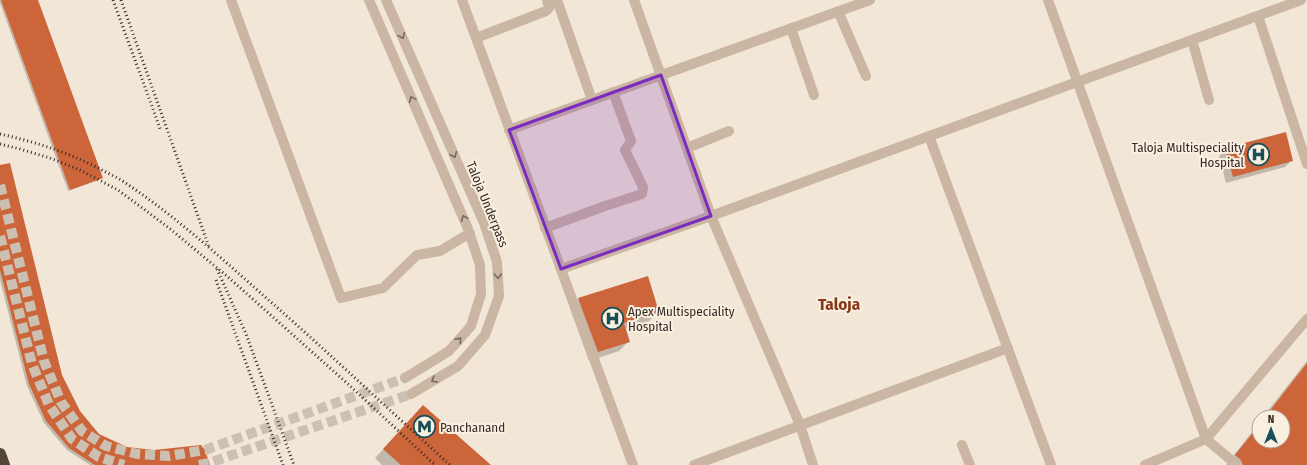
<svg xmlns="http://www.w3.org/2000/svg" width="1307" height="465" font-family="'Fira Sans Condensed',sans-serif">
	<rect width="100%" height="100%" fill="#f2e6d6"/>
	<!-- shadow -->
	<path fill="#0003" d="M0,0H37L101,178L99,180L68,191L0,3Z
		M1226,149L1292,160L1285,167L1226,183L1219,156Z
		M0,167L61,375L79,411L98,434L127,448L209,465H90L67,450L44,423L27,386L0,280Z
		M579,299L658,312L649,321L624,329L628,342L619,351L589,361L570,308Z
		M1307,361V465H1226L1259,423V441H1283V417H1263Z
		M423,406L489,465H382L375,458Z"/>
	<!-- building -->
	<path fill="#cc6539" d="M1,0H38L103,178L70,190Z
		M1286,132L1293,161L1233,177L1225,148Z
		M10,163L62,375L80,411L99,434L127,447L154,450L201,445L205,450L210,465H95L69,448L46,421L29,384L0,270V165Z
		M648,276L659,312L624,323L630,342L598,352L578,298Z
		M1307,363V465H1243L1241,460L1235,455L1259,425V441H1283V417H1265Z
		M423,405L491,465H401L383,449Z"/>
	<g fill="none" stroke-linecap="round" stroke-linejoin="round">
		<!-- minor-tunnel -->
		<path stroke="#ccc0b3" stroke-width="10" stroke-dasharray="10 5" stroke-linecap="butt" d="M0,185L44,361L61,402L82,431L106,446L137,454L169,456L205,450L405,378
			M0,236L32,364L49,405L72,439L99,457L124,465
			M199,465L209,463L411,394"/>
		<!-- minor -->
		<path stroke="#cab6a2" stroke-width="10" d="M231,0L341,298L383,288L417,255L440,251L470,233
			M369,0L468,229L480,265L481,294L471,326L449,351L405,378
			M386,0L484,223L497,262L499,296L485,335L458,366L411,394
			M462,0L633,465
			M557,0L592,100
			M634,0L711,216L800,425L813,465
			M1048,0L1206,439L1237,465
			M838,11L866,76
			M1258,16L1307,164
			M791,28L814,95
			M476,38L546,11L549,8L547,0
			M1192,40L1209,100
			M509,130L870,0
			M929,136L1051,465
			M687,148L729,131
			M545,228L605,206L642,194L643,187L625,150L631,141L613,92
			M561,269L711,216L1301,0
			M962,445L970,465
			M694,465L1008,348
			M1145,465L1206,439L1307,319"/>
		<!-- highway -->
		<path stroke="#55453b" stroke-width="12" d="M0,454L4,465"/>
		<!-- rail -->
		<path stroke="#342a25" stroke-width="3" stroke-dasharray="1 3" stroke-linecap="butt" d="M113,0L161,131
			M121,0L209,247
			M0,134C36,142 70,153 102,170C109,174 117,177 124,182C174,215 219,256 264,296C327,351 388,409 450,465
			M0,144L20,149L50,158L80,170L118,190L141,207L169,228L228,277L348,384L435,465
			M217,269L246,334L294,465
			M216,280L283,465"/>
	</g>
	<!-- one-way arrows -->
	<defs><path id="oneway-chevron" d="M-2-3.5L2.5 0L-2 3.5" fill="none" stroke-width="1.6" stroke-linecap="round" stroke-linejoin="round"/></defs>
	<g stroke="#78695d">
		<use href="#oneway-chevron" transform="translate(402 36) rotate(66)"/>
		<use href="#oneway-chevron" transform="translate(412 99) rotate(-114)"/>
		<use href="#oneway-chevron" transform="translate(454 155) rotate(66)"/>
		<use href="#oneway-chevron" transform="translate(464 218) rotate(-114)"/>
		<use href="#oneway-chevron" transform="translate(498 276) rotate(87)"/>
		<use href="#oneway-chevron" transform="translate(459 340) rotate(-49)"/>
		<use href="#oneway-chevron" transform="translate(434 380) rotate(149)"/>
	</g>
	<!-- marked area -->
	<path fill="#7b2cbf" fill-opacity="0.2" stroke="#7b2cbf" stroke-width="3" stroke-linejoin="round" d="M661,75L711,216L561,269L509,130Z"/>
	<!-- icons -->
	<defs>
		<symbol id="hospital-ring" viewBox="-11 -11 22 22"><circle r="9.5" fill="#faf0e2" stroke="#194f57" stroke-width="1.5"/><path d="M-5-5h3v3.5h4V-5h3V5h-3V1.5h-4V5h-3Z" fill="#194f57"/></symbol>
		<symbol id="metro-ring" viewBox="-11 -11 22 22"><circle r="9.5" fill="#faf0e2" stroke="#194f57" stroke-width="1.5"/><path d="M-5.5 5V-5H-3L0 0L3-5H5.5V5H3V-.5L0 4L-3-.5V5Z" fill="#194f57"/></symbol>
	</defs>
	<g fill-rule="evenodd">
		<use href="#hospital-ring" x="1246" y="142" width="25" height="25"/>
		<use href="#hospital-ring" x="600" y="306" width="25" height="25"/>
		<use href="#metro-ring" x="412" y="414" width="25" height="25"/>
	</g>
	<g text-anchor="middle" stroke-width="4" stroke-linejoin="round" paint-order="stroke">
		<!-- poi labels -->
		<g font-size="13" fill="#342a25" stroke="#faf0e2" text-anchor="start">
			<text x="1244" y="152" text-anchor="end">Taloja Multispeciality<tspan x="1244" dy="15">Hospital</tspan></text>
			<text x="628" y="316">Apex Multispeciality<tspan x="628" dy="15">Hospital</tspan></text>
			<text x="440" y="432">Panchanand</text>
		</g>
		<!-- street labels -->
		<g font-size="13" fill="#342a25" stroke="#faf0e2">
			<text transform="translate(488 204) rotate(68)" y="5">Taloja Underpass</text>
		</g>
		<!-- district labels -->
		<g font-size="17" font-weight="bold" fill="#863a1a" stroke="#faf0e2">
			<text x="839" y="310">Taloja</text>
		</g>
	</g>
	<!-- north arrow -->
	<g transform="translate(1271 429)"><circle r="19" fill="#faf0e2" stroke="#aba196"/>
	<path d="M0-3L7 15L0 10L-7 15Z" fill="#194f57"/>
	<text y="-6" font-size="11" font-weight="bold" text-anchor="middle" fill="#342a25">N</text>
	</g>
</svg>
